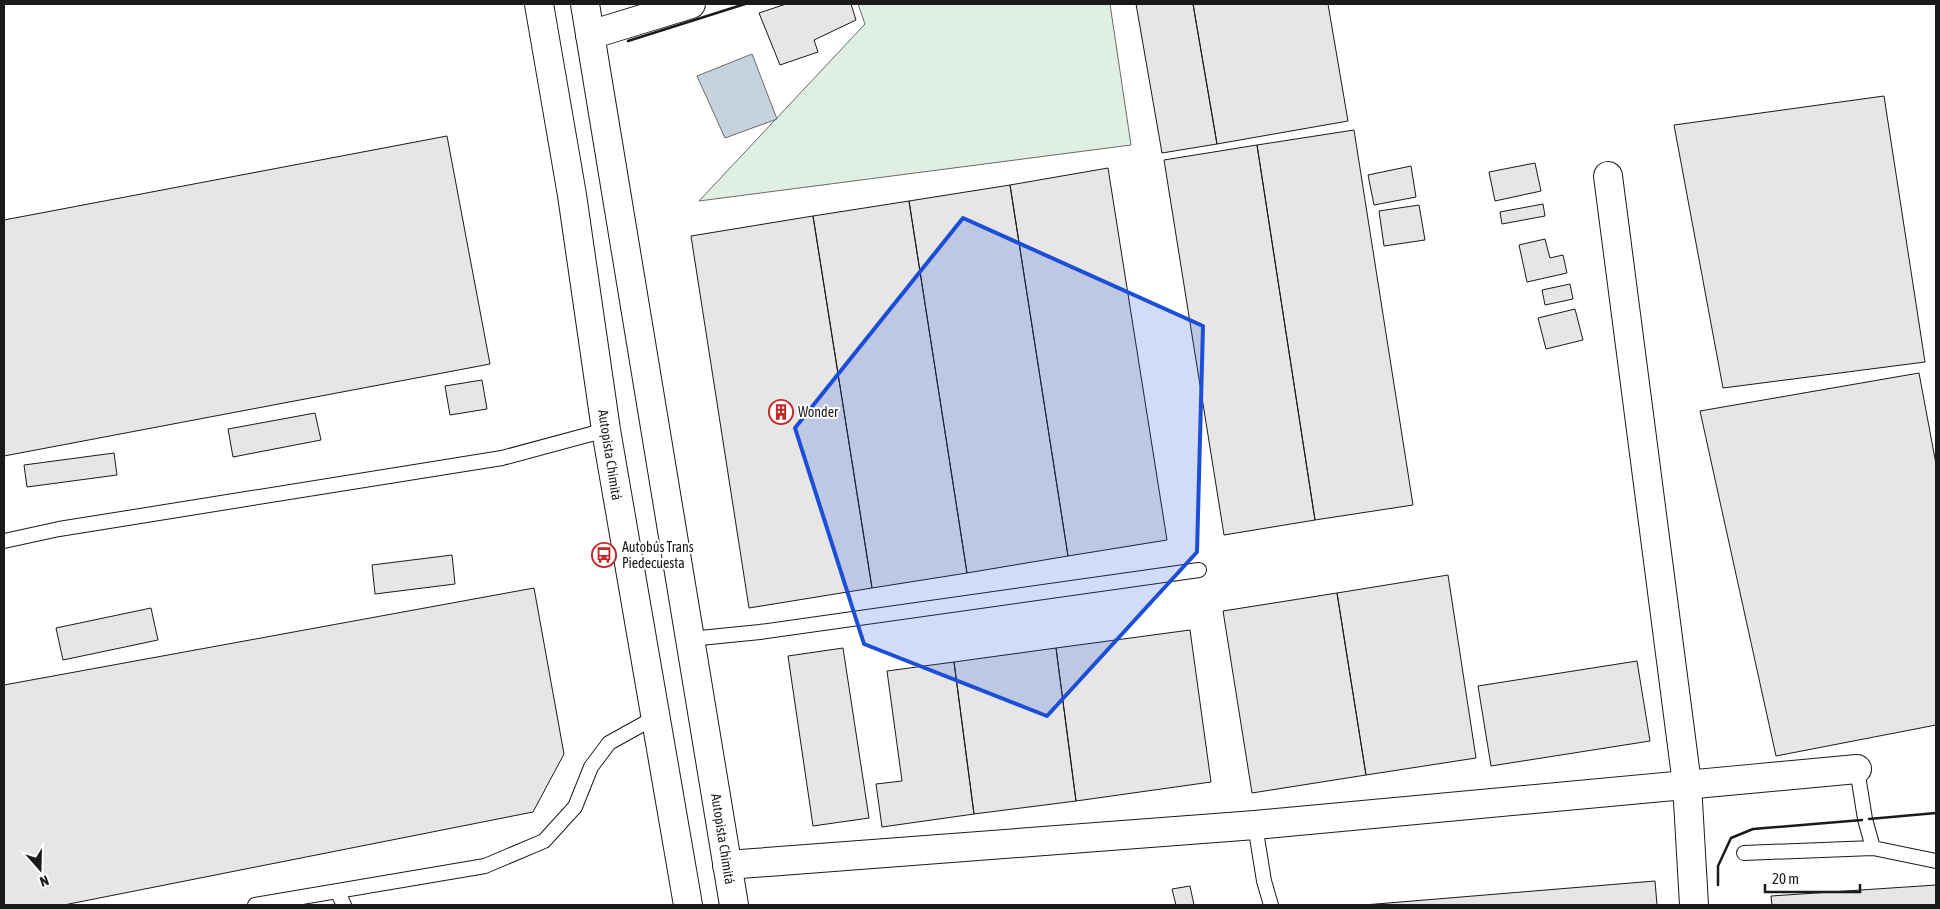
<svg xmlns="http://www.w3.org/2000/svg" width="1940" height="909" font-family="'Asap Condensed',sans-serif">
	<rect width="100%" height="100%" fill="#fff"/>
	<!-- green -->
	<path fill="#e0efe3" stroke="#6a6a6a" d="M858,4H1110L1131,145L699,201L865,24Z"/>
	<!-- water -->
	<path fill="#c6d2dc" stroke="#6a6a6a" d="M752,54L777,119L725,138L697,76Z"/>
	<!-- building -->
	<path fill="#e6e6e6" stroke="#1a1a1a" d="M786,4H851L856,20L814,40L818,52L780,65L759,13Z
		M1136,4H1193L1217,144L1162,153Z
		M1193,4H1328L1348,121L1217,144Z
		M1884,96L1925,362L1723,388L1674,125Z
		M1354,130L1413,505L1315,520L1257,145Z
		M447,136L490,364L4,456V220Z
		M1257,145L1315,520L1224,535L1164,160Z
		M1535,163L1541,191L1495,201L1489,172Z
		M1411,166L1416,197L1374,205L1368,175Z
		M1108,168L1167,540L1068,556L1010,185Z
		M1010,185L1068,556L967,573L909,201Z
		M909,201L967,573L872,588L813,216Z
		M1543,204L1545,216L1502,224L1500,212Z
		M1419,205L1425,240L1384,246L1379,211Z
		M813,216L872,588L749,608L691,236Z
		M1545,239L1550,258L1563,255L1567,273L1527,282L1519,245Z
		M1570,284L1573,299L1545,305L1542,290Z
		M1575,309L1583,340L1546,349L1538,318Z
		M1919,373L1936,464V725L1776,756L1700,411Z
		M482,380L487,409L450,415L445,386Z
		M315,413L321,440L233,457L228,429Z
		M114,453L117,475L27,487L24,465Z
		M452,555L455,584L375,594L372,565Z
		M1448,575L1476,758L1366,775L1337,593Z
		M534,588L564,754L533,812L64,905H4V685Z
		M1337,593L1366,775L1252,793L1223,611Z
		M151,608L158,640L63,660L56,628Z
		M1190,630L1211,782L1076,801L1056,648Z
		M843,648L869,818L813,826L788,656Z
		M1056,648L1076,801L974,814L954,662Z
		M1637,661L1650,741L1491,766L1478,686Z
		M954,662L974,814L882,827L876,784L902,781L887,671Z
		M1655,881L1657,905H1364Z
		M1936,885V905H1772L1771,896Z
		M1190,886L1194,905H1176L1172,889Z"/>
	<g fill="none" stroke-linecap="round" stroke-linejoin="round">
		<defs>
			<path id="service" d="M4,541L59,529L502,458L606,430
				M690,639L760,632L1199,570
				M1857,769L1865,819L1873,848L1936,861
				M1255,825L1264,881L1271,905
				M1744,853L1873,848
				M337,891L344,905
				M255,905L485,866L544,841L575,807L591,767L609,743L654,718"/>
			<path id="minor" d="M590,35L691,4
				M1608,176L1687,784L1694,905
				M727,865L1255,825L1857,769"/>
			<path id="trunk" d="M539,4L572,195L606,430L688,905
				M585,4L734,905"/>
		</defs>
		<!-- service casing -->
		<use href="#service" stroke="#1a1a1a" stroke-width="16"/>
		<!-- minor casing -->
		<use href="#minor" stroke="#1a1a1a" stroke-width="30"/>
		<!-- trunk casing -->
		<use href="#trunk" stroke="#1a1a1a" stroke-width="30"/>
		<!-- service -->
		<use href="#service" stroke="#fff" stroke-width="14"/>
		<!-- minor -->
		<use href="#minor" stroke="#fff" stroke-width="28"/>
		<!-- trunk -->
		<use href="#trunk" stroke="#fff" stroke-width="28"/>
		<!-- wall -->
		<path stroke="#1a1a1a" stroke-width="2.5" d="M628,41L745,4
			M1869,819L1936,813
			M1718,885V866L1731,838L1753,829L1862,820"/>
	</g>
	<!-- marked area -->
	<path fill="#1d4ed8" fill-opacity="0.2" stroke="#1d4ed8" stroke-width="4" stroke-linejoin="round" d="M963,218L1203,326L1197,552L1047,716L864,644L795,428Z"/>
	<!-- icons -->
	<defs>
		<symbol id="building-ring" viewBox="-11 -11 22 22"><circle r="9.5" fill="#fff" stroke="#c62828" stroke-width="1.5"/><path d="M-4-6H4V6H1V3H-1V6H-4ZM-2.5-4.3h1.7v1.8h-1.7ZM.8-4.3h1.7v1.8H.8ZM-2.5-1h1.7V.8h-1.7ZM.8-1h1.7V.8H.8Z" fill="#c62828"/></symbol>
		<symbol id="bus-ring" viewBox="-11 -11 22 22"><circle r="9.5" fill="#fff" stroke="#c62828" stroke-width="1.5"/><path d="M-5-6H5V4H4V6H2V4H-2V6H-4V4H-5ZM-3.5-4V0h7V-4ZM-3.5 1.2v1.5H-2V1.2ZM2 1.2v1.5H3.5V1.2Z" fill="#c62828"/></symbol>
	</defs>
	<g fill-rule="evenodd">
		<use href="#building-ring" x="767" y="398" width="28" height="28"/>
		<use href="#bus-ring" x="590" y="541" width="28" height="28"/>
	</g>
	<g text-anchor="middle" stroke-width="4" stroke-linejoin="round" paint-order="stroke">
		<!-- poi labels -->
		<g font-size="14" fill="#1a1a1a" stroke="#fff" text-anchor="start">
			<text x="798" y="417">Wonder</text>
			<text x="622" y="552">Autobús Trans<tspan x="622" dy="16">Piedecuesta</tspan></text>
		</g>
		<!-- street labels -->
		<g font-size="14" fill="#1a1a1a" stroke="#fff">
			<text transform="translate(610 455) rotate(81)" y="5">Autopista Chimitá</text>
			<text transform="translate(723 839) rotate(81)" y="5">Autopista Chimitá</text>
		</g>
	</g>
	<!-- border -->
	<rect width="1940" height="909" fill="none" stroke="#1a1a1a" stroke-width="10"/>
	<!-- north arrow -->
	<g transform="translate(40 869) rotate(160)" stroke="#ffffff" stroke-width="4" paint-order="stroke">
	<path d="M0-4L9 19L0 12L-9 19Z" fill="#1a1a1a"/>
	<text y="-8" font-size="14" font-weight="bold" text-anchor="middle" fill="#1a1a1a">N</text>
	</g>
	<!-- scale -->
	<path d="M1765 884v8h95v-8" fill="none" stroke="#1a1a1a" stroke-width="2.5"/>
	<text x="1772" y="884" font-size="15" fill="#1a1a1a" stroke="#ffffff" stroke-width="4" paint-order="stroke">20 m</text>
</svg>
